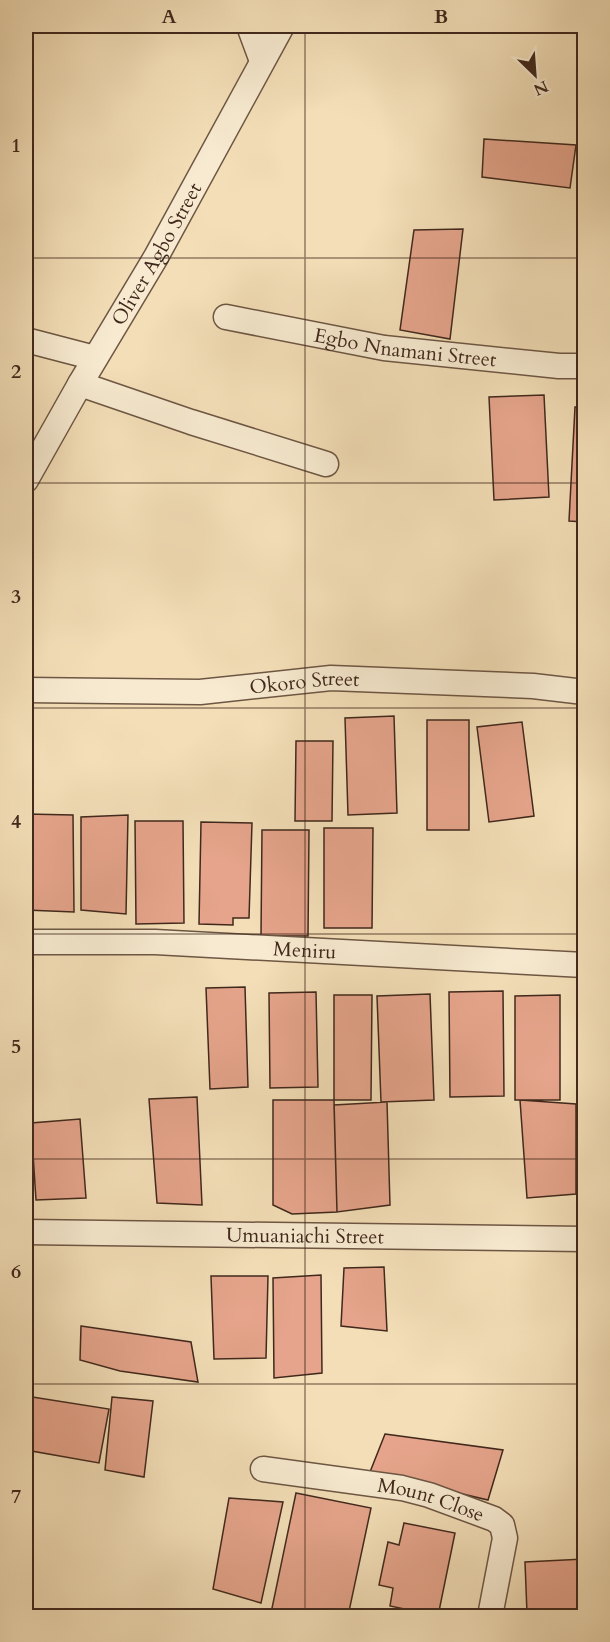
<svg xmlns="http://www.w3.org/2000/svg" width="610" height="1642" font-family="Cardo,serif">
	<rect width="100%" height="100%" fill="#f3deb7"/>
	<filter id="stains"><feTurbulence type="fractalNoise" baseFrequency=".00333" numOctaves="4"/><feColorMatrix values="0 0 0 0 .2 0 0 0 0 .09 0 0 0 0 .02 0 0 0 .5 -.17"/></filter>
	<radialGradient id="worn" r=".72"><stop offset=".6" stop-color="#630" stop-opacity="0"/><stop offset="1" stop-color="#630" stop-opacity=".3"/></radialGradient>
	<!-- building -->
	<path fill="#e5a48b" stroke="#40281c" stroke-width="1.5" d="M484,139L576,145L570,188L482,177Z
		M463,229L450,339L400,330L414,230Z
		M544,395L549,497L494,500L489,397Z
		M575,407H584V522L569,521Z
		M394,716L397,813L348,815L345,718Z
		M427,720H469V830H427Z
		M522,722L534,816L489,822L477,727Z
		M296,741H333L332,821H295Z
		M26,814L73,815L74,912L26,910Z
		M128,815L126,914L81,910V817Z
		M135,821H183L184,923L136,924Z
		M201,822L252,823L249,918H233V925L199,924Z
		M324,828H373L372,928H324Z
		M262,830H309L308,936H261Z
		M245,987L248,1087L210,1089L206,988Z
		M503,991L504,1096L450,1097L449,992Z
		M316,992L318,1087L270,1088L269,993Z
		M430,994L434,1100L381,1102L377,996Z
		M334,995H372L371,1100H334Z
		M560,995V1100H515V996Z
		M197,1097L202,1205L157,1203L149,1099Z
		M273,1100H334L337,1212L292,1214L273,1205Z
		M520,1100L576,1104V1194L527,1198Z
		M387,1102L390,1205L337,1212L334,1105Z
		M80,1119L86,1198L36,1200L31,1123Z
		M384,1267L387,1331L341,1326L344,1268Z
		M321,1275L322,1373L274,1378L273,1278Z
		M211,1276H268L266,1358L214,1359Z
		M81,1326L191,1342L198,1382L120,1371L80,1360Z
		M26,1396L109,1409L99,1463L26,1450Z
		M112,1397L153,1401L144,1477L105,1470Z
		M385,1434L503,1450L488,1500L370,1472Z
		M296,1493L371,1508L348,1616H289L271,1613Z
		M229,1498L283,1502L261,1603L213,1589Z
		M404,1523L455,1533L438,1616L390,1606L393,1588L379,1585L388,1542L399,1545Z
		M584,1559V1611L527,1613L525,1562Z"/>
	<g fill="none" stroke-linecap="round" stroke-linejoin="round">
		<defs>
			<g id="minor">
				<path d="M249,26L262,61"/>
				<path id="s1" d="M226,317L384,348L559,366H584"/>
				<path d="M26,340L95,358"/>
				<path d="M80,384L191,422L326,464"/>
				<path id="s2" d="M26,480L80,384L156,257L282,26"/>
				<path id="s3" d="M26,690L200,692L331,678L533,686L584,692"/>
				<path id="s4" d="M26,942H155L584,965"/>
				<path id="s5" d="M26,1232L584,1239"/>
				<path id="s6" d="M263,1469L402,1488L429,1495L494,1519L502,1525L505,1538L490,1616"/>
			</g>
		</defs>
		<!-- minor casing -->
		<use href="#minor" stroke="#6d5643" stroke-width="27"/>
		<!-- minor -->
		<use href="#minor" stroke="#f7ead0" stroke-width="24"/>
	</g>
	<!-- grid -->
	<path fill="none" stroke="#40281c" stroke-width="1.5" stroke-opacity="0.55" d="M305,26V1616M26,258H584M26,483H584M26,708H584M26,934H584M26,1159H584M26,1384H584"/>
	<g text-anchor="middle" stroke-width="4.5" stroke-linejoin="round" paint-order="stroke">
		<!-- street labels -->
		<g font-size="20" fill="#40281c" stroke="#f7ead0">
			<text dy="7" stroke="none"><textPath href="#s2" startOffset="261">Oliver Agbo Street</textPath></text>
			<text dy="7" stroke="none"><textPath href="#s1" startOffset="182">Egbo Nnamani Street</textPath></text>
			<text dy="7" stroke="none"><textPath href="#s3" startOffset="279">Okoro Street</textPath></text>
			<text dy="7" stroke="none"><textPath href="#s4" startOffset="279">Meniru</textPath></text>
			<text dy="7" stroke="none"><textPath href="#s5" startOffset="279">Umuaniachi Street</textPath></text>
			<text dy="7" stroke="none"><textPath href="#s6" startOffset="171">Mount Close</textPath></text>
		</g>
	</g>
	<!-- margin -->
	<rect width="610" height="1642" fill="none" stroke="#f3deb7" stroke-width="66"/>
	<!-- north arrow -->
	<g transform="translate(535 75) rotate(155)" stroke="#f7ead0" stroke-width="4.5" paint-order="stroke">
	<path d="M0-4.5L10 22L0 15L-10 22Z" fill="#40281c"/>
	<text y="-9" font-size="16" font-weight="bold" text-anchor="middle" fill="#40281c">N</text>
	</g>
	<rect x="33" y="33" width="544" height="1576" fill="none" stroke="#40281c" stroke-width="2"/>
	<g font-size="20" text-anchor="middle" font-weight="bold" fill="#40281c">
		<text x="169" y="23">A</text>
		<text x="441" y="23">B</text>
		<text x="16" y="152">1</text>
		<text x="16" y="378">2</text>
		<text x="16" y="603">3</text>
		<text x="16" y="828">4</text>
		<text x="16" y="1053">5</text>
		<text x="16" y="1278">6</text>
		<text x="16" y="1503">7</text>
	</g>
	<rect width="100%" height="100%" filter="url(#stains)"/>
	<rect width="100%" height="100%" fill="url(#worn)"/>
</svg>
